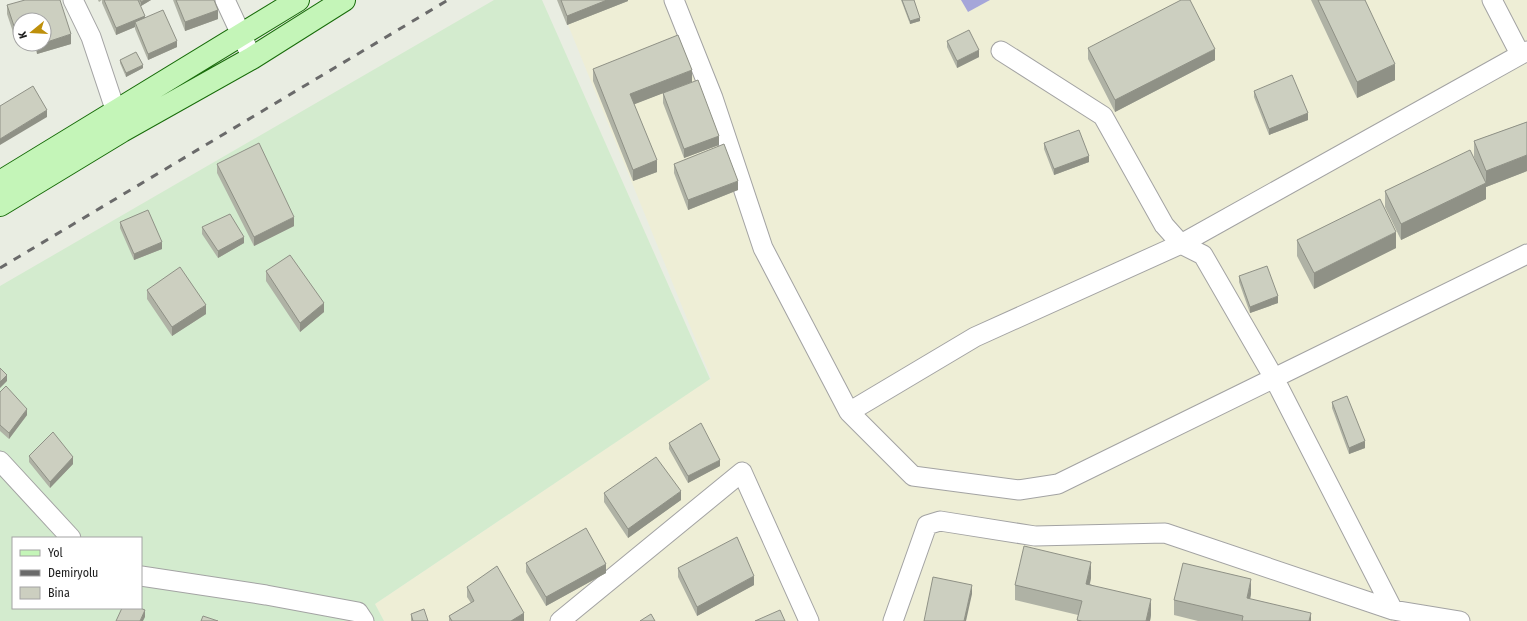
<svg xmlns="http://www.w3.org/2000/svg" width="1527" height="621" font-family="'Fira Sans Condensed',sans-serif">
	<rect width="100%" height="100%" fill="#e9ede2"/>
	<!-- military -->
	<path fill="#eeeed6" d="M558,0H1527V621H384L375,604L711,378Z"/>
	<!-- farmland -->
	<path fill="#d3ebce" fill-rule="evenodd" d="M494,0H542L710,379L375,604L384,621H0V286ZM13,538H141V608H13Z"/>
	<!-- water -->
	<path fill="#a5a6d9" d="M961,0H990L968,12Z"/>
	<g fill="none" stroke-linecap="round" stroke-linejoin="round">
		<defs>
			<path id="minor" d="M73,0L91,37L120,124
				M225,0L252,58
				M674,0L713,98L763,248L849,412L975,337L1181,244L1527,51
				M1492,0L1520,54
				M1001,51L1103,116L1164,225L1181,244L1203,255L1274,378L1393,610
				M849,412L913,476L1019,490L1058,484L1527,254
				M0,461L71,538
				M141,576L266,595L358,612L364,621
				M560,621L742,472L809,621
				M893,621L927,525L940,521L1035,536L1165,533L1393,610L1460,621"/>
			<path id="secondary" d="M0,182L298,0
				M0,205L122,131L252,58L344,0"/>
		</defs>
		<!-- minor casing -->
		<use href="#minor" stroke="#a3a3a3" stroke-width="21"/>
		<!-- secondary casing -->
		<use href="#secondary" stroke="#186c0a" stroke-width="24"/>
		<!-- minor -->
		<use href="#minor" stroke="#fff" stroke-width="19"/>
		<!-- secondary -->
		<use href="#secondary" stroke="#c4f5b8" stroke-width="22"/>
		<!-- rail -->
		<path stroke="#6a6a6a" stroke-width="3" stroke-dasharray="8 8" stroke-linecap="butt" d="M0,268L448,0"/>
	</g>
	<!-- wall -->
	<path fill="#afb2a5" d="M98,0H138L145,18L177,47L148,60L135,29V27L116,35L102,3V0L99,2Z
		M138,0H151L141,6Z
		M173,0H214L218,19L185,31Z
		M557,0H628V1L567,25Z
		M901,0H914L920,21L910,24Z
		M1311,0H1365L1395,80L1357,98Z
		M7,5L71,44L37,54L34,44H44L20,20L15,38L7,14Z
		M947,41L979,57L957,68L947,47Z
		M1088,48L1215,60L1115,112L1088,59Z
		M120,60L143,68L126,77L120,63Z
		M593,69L692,82L634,104L657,172L633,181L593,81Z
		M1254,91L1308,120L1269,135L1254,97Z
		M663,93L719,145L684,158L663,103Z
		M1527,122V171L1486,187V199L1401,240L1385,207V191L1479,170L1474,157V141Z
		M1044,143L1089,162L1054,175L1044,149Z
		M217,164L294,226L254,246L217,173Z
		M674,164L738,190L688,210L674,173Z
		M120,222L162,249L134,260L120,228Z
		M202,227L244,243L218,258L202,234Z
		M1297,240L1396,248L1314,289L1297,256Z
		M266,271L324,312L300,332L266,281Z
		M1239,276L1278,303L1250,313L1239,282Z
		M147,290L206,314L172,336L147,299Z
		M0,392L27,415L9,439L0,431Z
		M1332,402L1365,448L1349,454L1332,408Z
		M669,443L720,466L688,483L669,449Z
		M29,456L73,464L50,488L29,462Z
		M604,493L681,500L628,538L604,502Z
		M526,563L606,573L546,606L526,572Z
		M678,568L754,585L697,616L678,577Z
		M1091,578L1090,584L1151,615L1150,621H1077L1078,615L1015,600V585Z
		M467,587L524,621H449V616L471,603L467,597Z
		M1251,594L1250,599L1311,621H1198L1174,615V600Z
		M411,614L428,621H411Z"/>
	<!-- shaded-wall -->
	<path fill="#8f9186" d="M145,0H151L141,6V2Z
		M607,0H628V1L567,25V16Z
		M218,10V19L185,31V22Z
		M145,16V22H135V27L116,35V28Z
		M920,18V21L910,24V21Z
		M20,28V37L15,38V29Z
		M71,34V44L37,54V45L44,44V43Z
		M177,41V47L148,60V54Z
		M25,44H32L25,47Z
		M1215,49V60L1115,112V100Z
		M979,50V57L957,68V61Z
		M1395,64V80L1357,98V82Z
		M143,65V68L126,77V73Z
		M692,70V82L630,106V94Z
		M47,110V117L0,145V139Z
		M1308,113V120L1269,135V129Z
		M719,136V145L684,158V149Z
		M1527,155V171L1486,187V199L1401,240V224L1486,183V171Z
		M1089,156V162L1054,175V169Z
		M657,160V172L633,181V170Z
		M738,181V190L688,210V200Z
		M294,217V226L254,246V237Z
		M1396,232V248L1314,289V273Z
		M244,237V243L218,258V251Z
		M162,242V249L134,260V254Z
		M1278,296V303L1250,313V307Z
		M324,303V312L300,332V323Z
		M206,305V314L172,336V327Z
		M7,375V381L0,388V382Z
		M27,409V415L9,439V433Z
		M1365,441V448L1349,454V448Z
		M73,457V464L50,488V482Z
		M720,460V466L688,483V476Z
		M681,491V500L628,538V529Z
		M1091,562V578L1086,599V584Z
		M606,564V573L546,606V597Z
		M754,576V585L697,616V607Z
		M1251,579V594L1247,613V598Z
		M972,585V594L966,621H964Z
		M1151,599V615L1150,621H1146Z
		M145,610V617L143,621H140Z
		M524,613V621H511Z
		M1311,613V621H1309Z"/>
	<!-- building -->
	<path fill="#cccfc0" stroke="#8f9186" d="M25,0H60L71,34L44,43V20H20V28L15,29L7,5Z
		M104,0H138L145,16L116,28Z
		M140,0H145L141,2Z
		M176,0H214L218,10L185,22Z
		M561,0H607L567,16Z
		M902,0H914L920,18L910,21Z
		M1181,0H1190L1215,49L1115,100L1088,48Z
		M1318,0H1365L1395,64L1357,82Z
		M163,10L177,41L148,54L135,22Z
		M969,30L979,50L957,61L947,41Z
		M678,35L692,70L630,94L657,160L633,170L593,69Z
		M136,52L143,65L126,73L120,60Z
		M1292,75L1308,113L1269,129L1254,91Z
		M698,80L719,136L684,149L663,93Z
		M33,86L47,110L0,139V106Z
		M1527,122V155L1486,171L1474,141Z
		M1079,130L1089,156L1054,169L1044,143Z
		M259,143L294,217L254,237L217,164Z
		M724,144L738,181L688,200L674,164Z
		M1470,150L1486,183L1401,224L1385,191Z
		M1380,199L1396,232L1314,273L1297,240Z
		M148,210L162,242L134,254L120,222Z
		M230,214L244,237L218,251L202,227Z
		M290,255L324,303L300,323L266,271Z
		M1267,266L1278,296L1250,307L1239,276Z
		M180,267L206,305L172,327L147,290Z
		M0,368L7,375L0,382Z
		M6,386L27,409L9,433L0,425V392Z
		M1347,396L1365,441L1349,448L1332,402Z
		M701,423L720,460L688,476L669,443Z
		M53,432L73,457L50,482L29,456Z
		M656,457L681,491L628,529L604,493Z
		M586,528L606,564L546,597L526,563Z
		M737,537L754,576L697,607L678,568Z
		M1024,546L1091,562L1086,584L1151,599L1146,621H1082L1077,620L1082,601L1015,585Z
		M1183,563L1251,579L1247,598L1311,613L1309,621H1242L1243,616L1174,600Z
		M497,566L524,613L511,621H452L449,616L474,601L467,587Z
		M933,577L972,585L964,621H924Z
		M122,608H140L145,610L140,621H116Z
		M424,609L428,621H413L411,614Z
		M780,610L785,621H755Z
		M651,614L655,621H640Z
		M203,616L218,621H201Z"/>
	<!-- legend -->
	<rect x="12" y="537" width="130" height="72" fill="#ffffff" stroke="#a4a4a4"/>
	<rect x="20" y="550" width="20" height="6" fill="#c4f5b8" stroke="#a4a4a4"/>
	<text x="48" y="557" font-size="12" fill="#1c1c1c">Yol</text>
	<rect x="20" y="570" width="20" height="6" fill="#6a6a6a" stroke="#a4a4a4"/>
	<text x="48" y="577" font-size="12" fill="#1c1c1c">Demiryolu</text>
	<rect x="20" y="587" width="20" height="12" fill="#cccfc0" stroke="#a4a4a4"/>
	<text x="48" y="597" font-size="12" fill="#1c1c1c">Bina</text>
	<!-- north arrow -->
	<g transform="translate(32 32) rotate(252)"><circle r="19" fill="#ffffff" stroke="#a4a4a4"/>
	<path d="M0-3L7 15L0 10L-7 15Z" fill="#be900b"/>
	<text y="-6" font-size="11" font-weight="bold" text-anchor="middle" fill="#1c1c1c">K</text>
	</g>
</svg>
